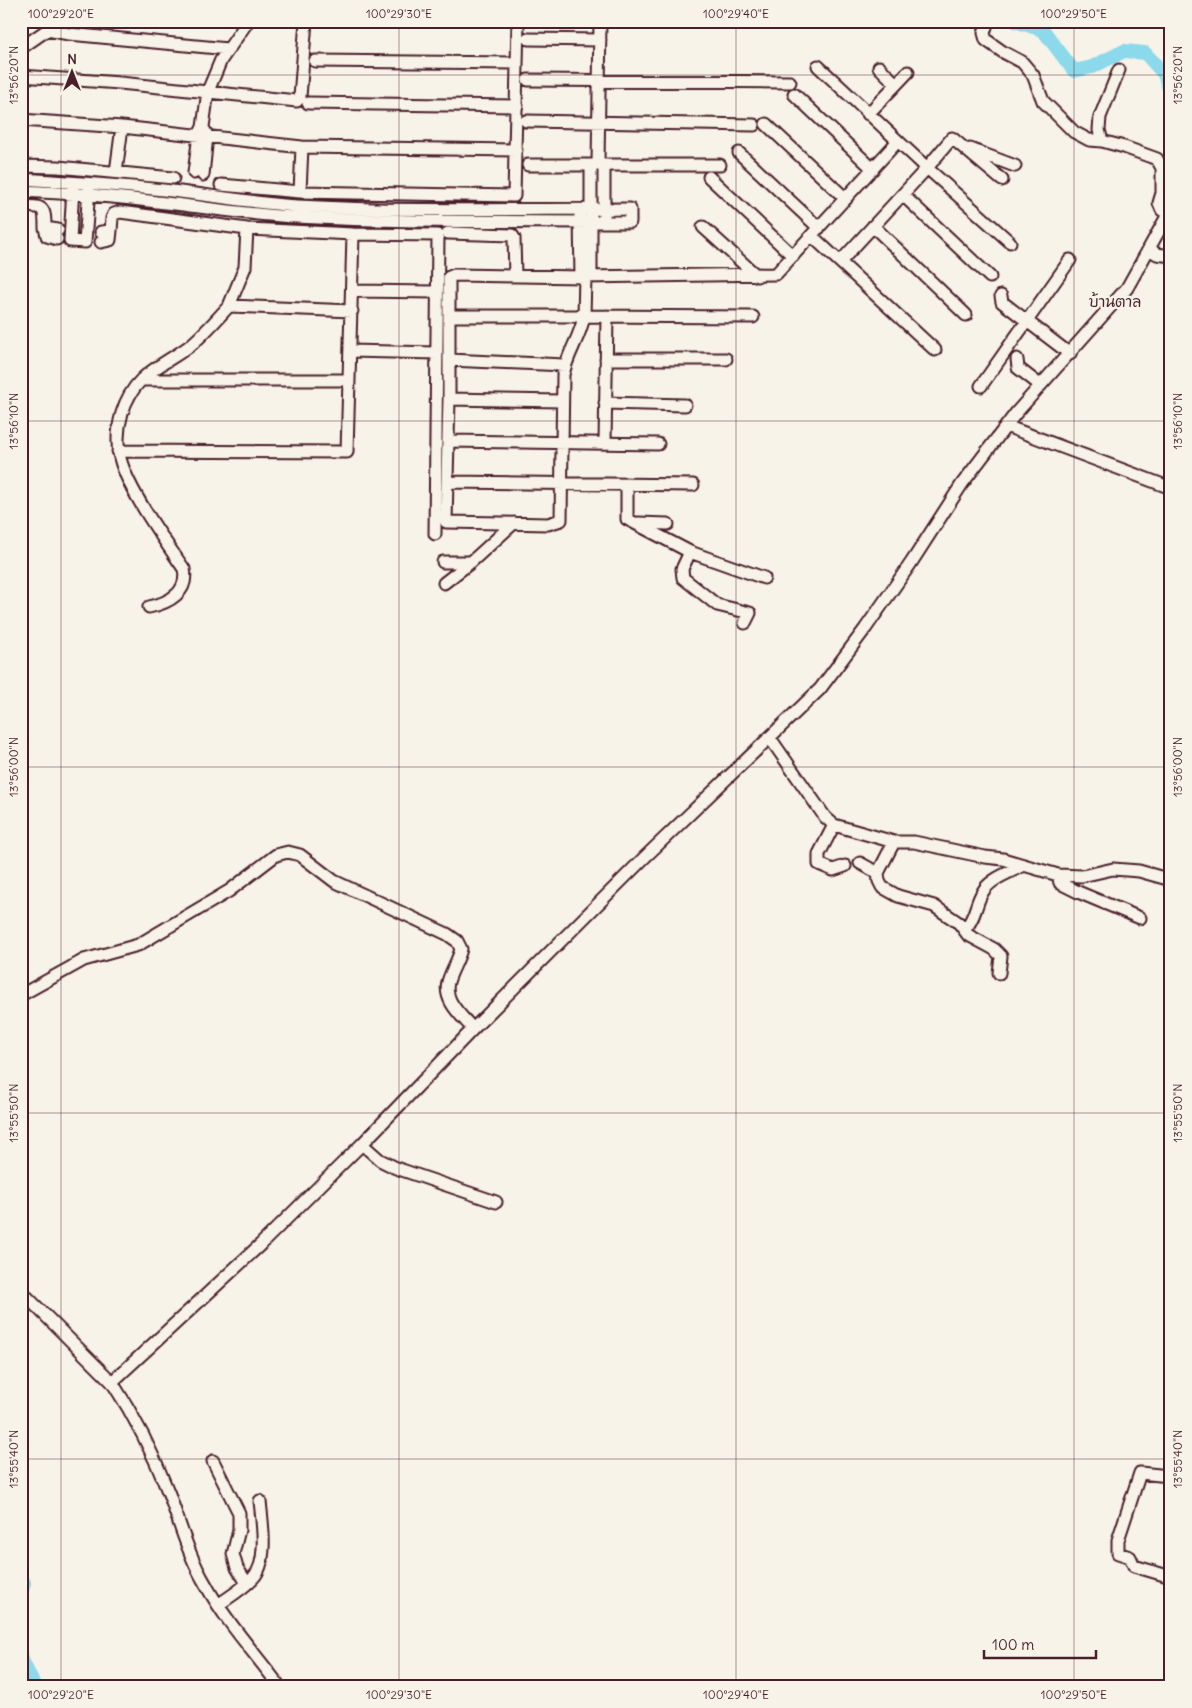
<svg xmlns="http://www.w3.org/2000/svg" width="1192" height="1708" font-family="Delius,'Playpen Sans Thai',sans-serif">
	<rect width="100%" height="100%" fill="#f7f3e8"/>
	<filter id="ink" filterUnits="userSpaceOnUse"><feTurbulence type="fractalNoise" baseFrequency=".02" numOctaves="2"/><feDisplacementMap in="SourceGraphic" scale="10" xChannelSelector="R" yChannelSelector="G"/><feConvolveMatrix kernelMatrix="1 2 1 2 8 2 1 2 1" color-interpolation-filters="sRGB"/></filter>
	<g filter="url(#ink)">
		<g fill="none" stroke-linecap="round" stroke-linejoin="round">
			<!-- river -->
			<path stroke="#8cd9eb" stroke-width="14" d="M1015,21L1043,30L1074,71L1092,67L1124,51L1145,53L1164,74L1171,94
				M21,1577L24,1583L21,1594
				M21,1654L22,1660L35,1687"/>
			<defs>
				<path id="minor" d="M988,21L984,33L986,40L1003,52L1022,62L1033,75L1043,101L1074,132L1089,140L1102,141L1124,147L1157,159L1162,168V193L1159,203L1162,210L1168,213
					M47,30L69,34L228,49
					M528,39L600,40
					M21,48L60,21
					M315,61L517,63
					M879,67L896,84
					M21,76L120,83L297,101L300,97L306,21
					M528,80L790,82
					M794,94L873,169
					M308,103L517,106
					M868,114L908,72
					M21,120L122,127L302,147L516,150
					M526,121L754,125
					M766,124L846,199
					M1102,141L1099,130L1100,117L1119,70
					M970,149L1015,166
					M739,153L819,228
					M528,165H720
					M598,165L600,21
					M21,166L58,167L173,178
					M116,172L122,127
					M194,173L199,135L203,127L208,91L221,60L248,21
					M203,175L207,136L205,131
					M709,177L793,256
					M21,179C72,182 122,185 172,191C214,196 255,203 297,206C408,212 519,209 630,209V222C519,221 407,223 296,217C250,215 204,207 157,202C112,196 67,193 21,191
					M1002,180L952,138L927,168L1010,242
					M221,185L300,192L514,196L518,21
					M73,187L70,241L85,242L89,189
					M300,192L302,147
					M904,196L990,277
					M21,206C43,207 45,205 45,228
					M580,216L581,277
					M604,216V165
					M873,226L966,315
					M703,227L757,276
					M247,229L245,267L229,306L352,311
					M111,231L112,218L114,214L120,212L247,229L353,234L438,235L435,534
					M448,233L512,235L514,238L515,276
					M812,236L840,262L927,168L898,141
					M57,239L47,236L45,228L58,230
					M101,242L110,240L111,231L101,232
					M1149,249L1157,254L1171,256
					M840,262L935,350
					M591,276V165
					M585,277L584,316L753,317
					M352,291L437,292
					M1001,296L1002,302L1070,354
					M449,316H584C581,336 567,354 563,375L561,520L548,524L446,522L449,399
					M350,351L437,353
					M606,359H726
					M1017,359L1018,368L1040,385
					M449,360L565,365
					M141,380H349
					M981,386L1070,260
					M562,401L449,399V277L454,275L585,277L776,274L898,141L818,66
					M605,403L685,405
					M1006,426L1171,488
					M448,441L658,444
					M605,443L607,316
					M118,451L347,452L353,234
					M447,482L693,485
					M627,484V519L690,552L764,578
					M638,523L668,524
					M690,552L682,569L683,578L717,605L750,613L745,623
					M443,562H471
					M444,583L471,562L514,523
					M149,607C169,603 189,592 184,569C165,541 124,485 119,453C115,427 123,398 142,379C157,365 176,357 192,344C205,333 217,319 229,306
					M770,738L825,817L834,825L894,842H914L985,857L1003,859L1058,875L1082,876L1113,869L1139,871L1171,880
					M834,825L819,854V864L833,870L845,866
					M860,863L878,873L894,842
					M878,873L879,881L882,887L898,896L934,906L959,923L968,935L994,949L1001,956L999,973
					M1058,875L1060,883L1078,892L1140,918
					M965,929C977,916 975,902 984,890C992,878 1011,872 1024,865
					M21,995L84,960L138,945L229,891L276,855L288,852L300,855L334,881L447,934L457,941L461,949C458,961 451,971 448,982C443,1001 462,1016 473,1029
					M362,1144L380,1160L396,1168L496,1202
					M21,1291L112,1382C135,1417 154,1455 169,1494C180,1524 189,1557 206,1585C226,1622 255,1653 280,1687
					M112,1382L260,1245L362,1144L473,1029L645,857L820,689L865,629L911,563L962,484L1016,413L1127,288L1171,209
					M213,1461L239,1513V1530L233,1554L237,1568L247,1583
					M1171,1468L1169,1476L1140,1473L1118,1540V1553L1130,1557L1134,1566L1171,1577
					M218,1605C229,1597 243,1589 253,1578C269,1562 262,1522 260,1501"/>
			</defs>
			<!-- minor casing -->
			<use href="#minor" stroke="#4a1f2b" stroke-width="15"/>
			<!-- minor -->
			<use href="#minor" stroke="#f7f3e8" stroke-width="11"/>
		</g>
	</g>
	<!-- ticks -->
	<path fill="none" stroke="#4a1f2b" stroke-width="1" stroke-opacity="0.45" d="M61,21V1687M399,21V1687M736,21V1687M1074,21V1687M21,75H1171M21,421H1171M21,767H1171M21,1113H1171M21,1459H1171"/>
	<g text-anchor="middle" stroke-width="5" stroke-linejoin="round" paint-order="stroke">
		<!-- quarter labels -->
		<g font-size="15" fill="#4a1f2b" stroke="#f7f3e8">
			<text x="1115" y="307">บ้านตาล</text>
		</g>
	</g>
	<!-- margin -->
	<rect width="1192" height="1708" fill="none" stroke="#f7f3e8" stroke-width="55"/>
	<!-- north arrow -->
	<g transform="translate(72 72)" stroke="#f7f3e8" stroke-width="4" paint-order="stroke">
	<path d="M0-4L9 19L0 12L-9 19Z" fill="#4a1f2b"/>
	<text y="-8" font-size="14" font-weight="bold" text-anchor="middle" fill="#4a1f2b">N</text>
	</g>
	<!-- scale -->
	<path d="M984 1650v8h112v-8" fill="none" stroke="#4a1f2b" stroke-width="2.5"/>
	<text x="992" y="1650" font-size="15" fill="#4a1f2b" stroke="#f7f3e8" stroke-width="4" paint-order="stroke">100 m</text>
	<rect x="28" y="28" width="1136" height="1652" fill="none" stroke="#4a1f2b" stroke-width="2"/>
	<g font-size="12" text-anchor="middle" fill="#4a1f2b">
		<text x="61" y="18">100°29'20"E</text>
		<text x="399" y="18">100°29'30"E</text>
		<text x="736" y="18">100°29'40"E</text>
		<text x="1074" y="18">100°29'50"E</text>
		<text transform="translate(14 75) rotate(-90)" y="4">13°56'20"N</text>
		<text transform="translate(1178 75) rotate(-90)" y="4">13°56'20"N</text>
		<text transform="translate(14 421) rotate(-90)" y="4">13°56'10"N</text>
		<text transform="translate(1178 421) rotate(-90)" y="4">13°56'10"N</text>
		<text transform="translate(14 767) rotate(-90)" y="4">13°56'00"N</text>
		<text transform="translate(1178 767) rotate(-90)" y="4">13°56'00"N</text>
		<text transform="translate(14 1113) rotate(-90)" y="4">13°55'50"N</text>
		<text transform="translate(1178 1113) rotate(-90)" y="4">13°55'50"N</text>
		<text transform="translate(14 1459) rotate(-90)" y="4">13°55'40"N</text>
		<text transform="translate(1178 1459) rotate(-90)" y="4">13°55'40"N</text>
		<text x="61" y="1699">100°29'20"E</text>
		<text x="399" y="1699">100°29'30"E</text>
		<text x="736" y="1699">100°29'40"E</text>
		<text x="1074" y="1699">100°29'50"E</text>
	</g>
</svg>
